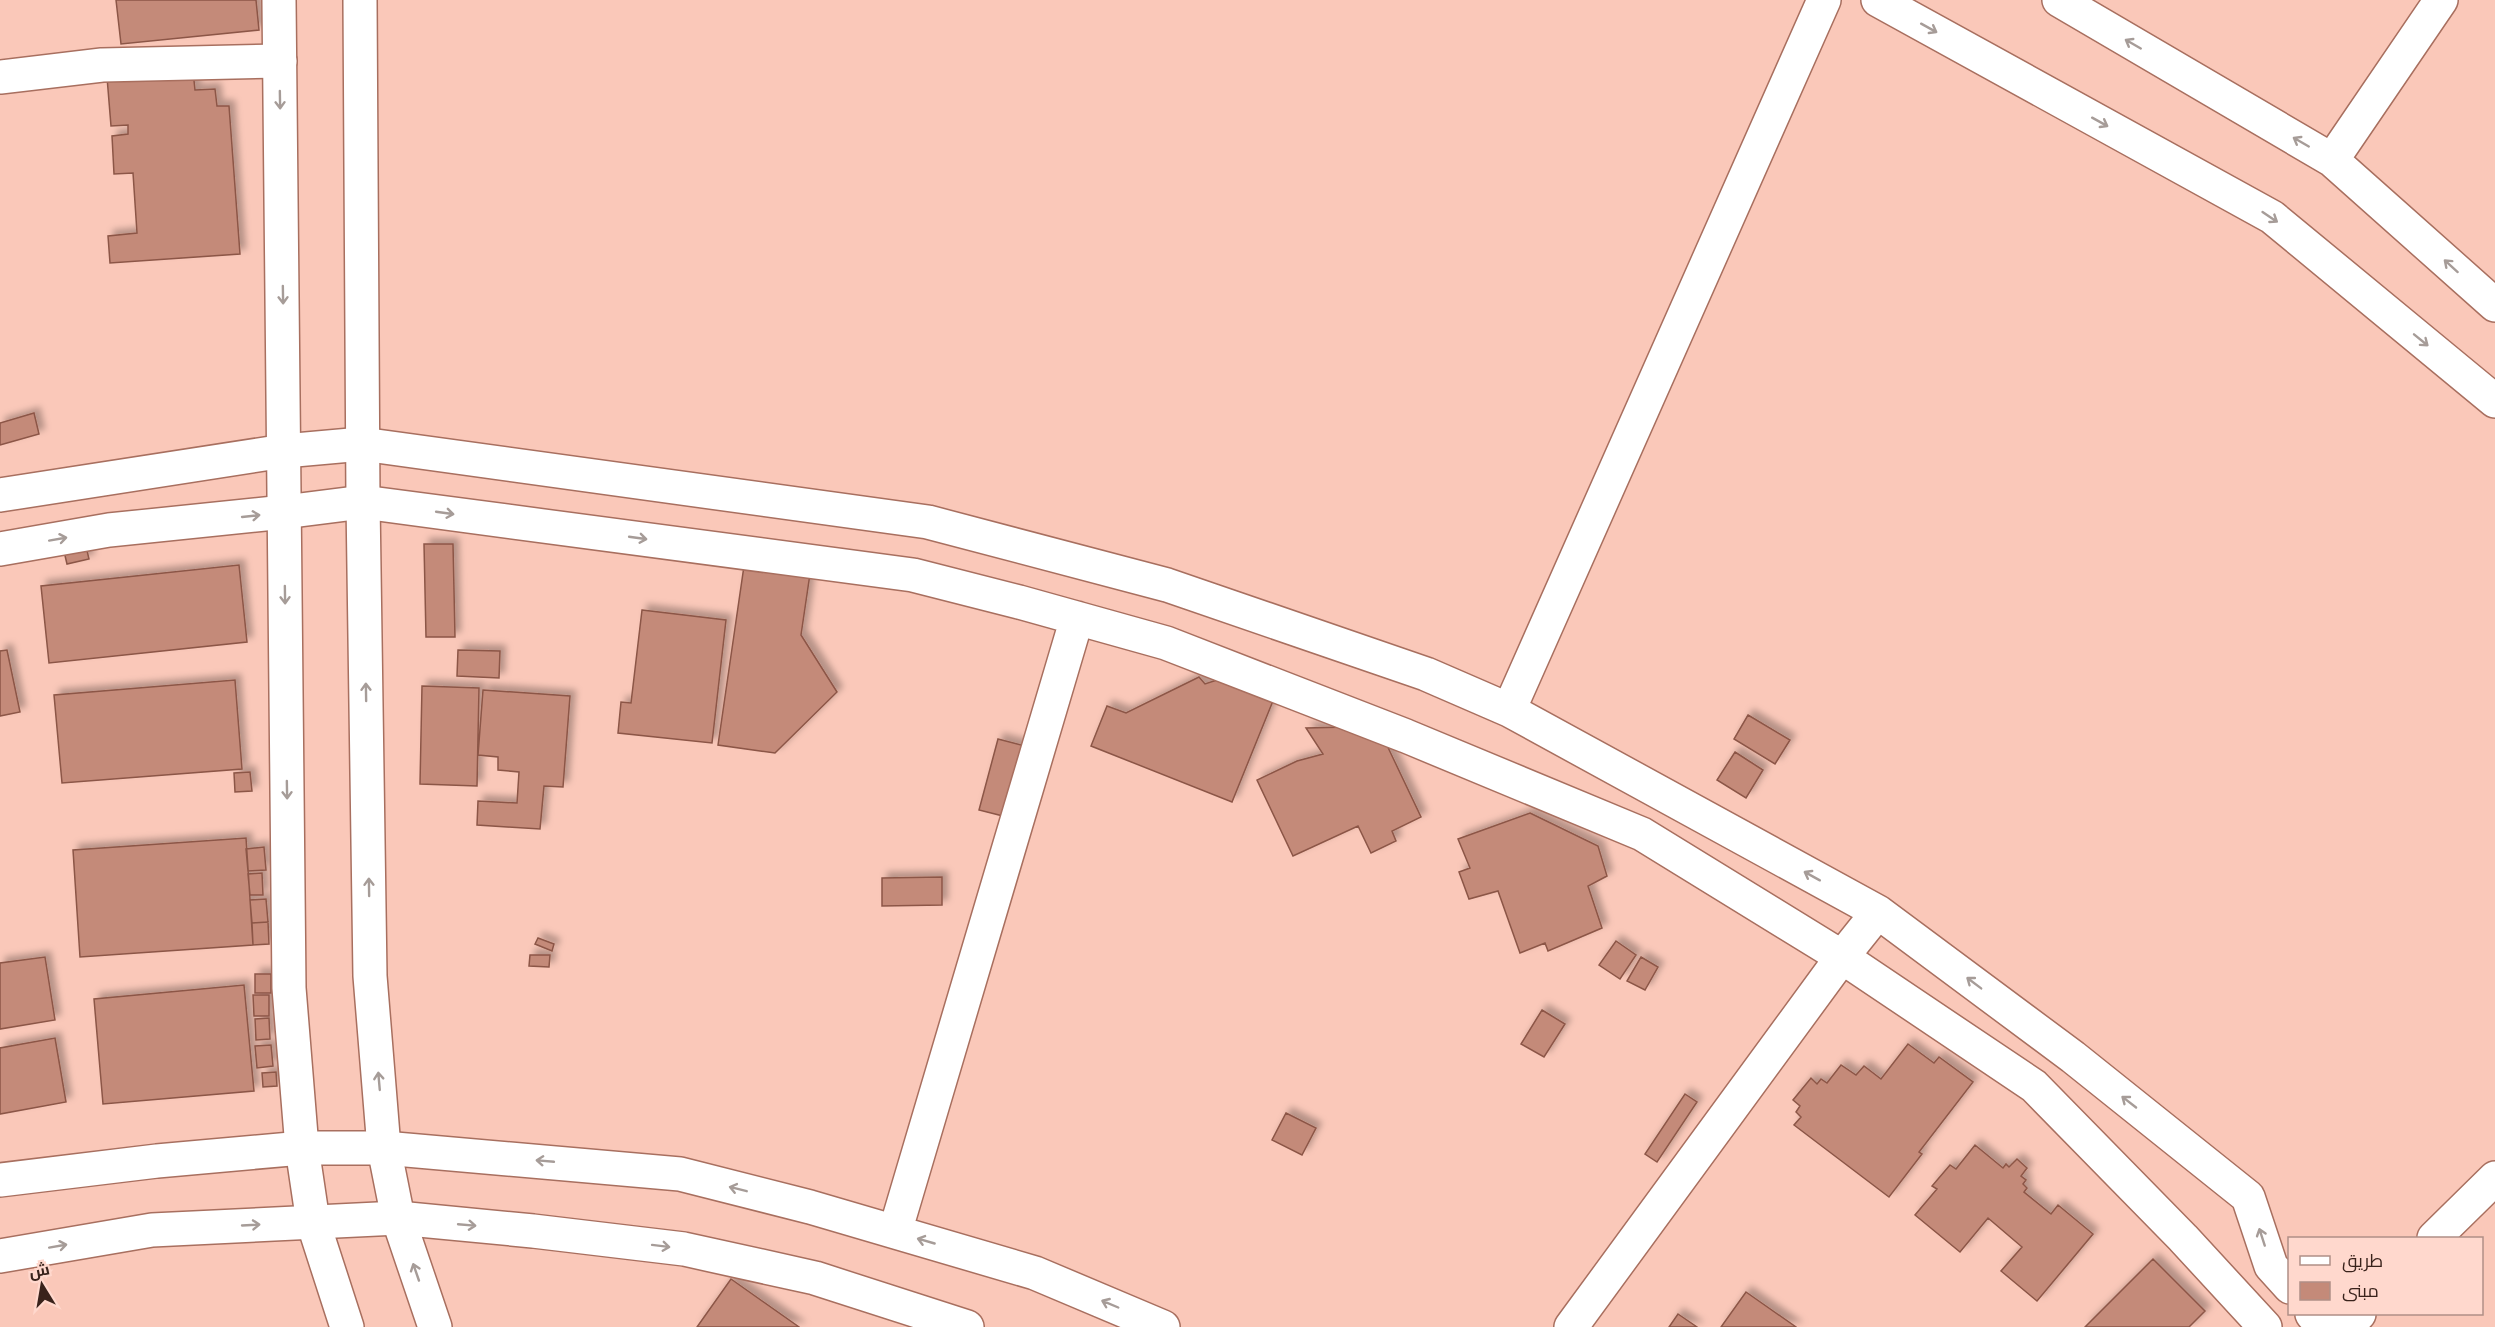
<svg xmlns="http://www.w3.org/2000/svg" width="2495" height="1327" font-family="'Exo 2',Cairo,sans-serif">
	<defs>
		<filter id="shadow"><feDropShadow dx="5.5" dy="-5.5" stdDeviation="3" flood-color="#0004"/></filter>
	</defs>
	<rect width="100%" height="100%" fill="#fac8b9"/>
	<!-- building -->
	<path fill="#c48a79" stroke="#8c5647" stroke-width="1.5" filter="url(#shadow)" d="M116,0H256L259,30L121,44Z
		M193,71L195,90L215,89L217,106H229L240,254L110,263L108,236L137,233L133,173L114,174L112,136L128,134V125L111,126L107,77Z
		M34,413L39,434L0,445V423Z
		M84,538L89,559L67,564L62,543Z
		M424,544H453L455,637H426Z
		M745,559L811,567L801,635L837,692L775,753L718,745Z
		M239,565L247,642L49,663L41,586Z
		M642,610L726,620L712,743L618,733L621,702L631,703Z
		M7,650L20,712L0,716V651Z
		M458,650L500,651L499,678L457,676Z
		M1199,677L1205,684L1220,679L1277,691L1232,802L1091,746L1107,706L1126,713Z
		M235,680L242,769L62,783L54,695Z
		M422,686L479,688L477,786L420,784Z
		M483,690L570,696L563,787L544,786L540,829L477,825L478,801L517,803L519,772L498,770V757L478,755Z
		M1748,715L1790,740L1775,764L1734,739Z
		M1348,727L1384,739L1421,817L1392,831L1396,841L1371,853L1358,826L1293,856L1257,780L1297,761L1323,754L1306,728Z
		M998,739L1025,746L1007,817L979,810Z
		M1735,752L1763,770L1746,798L1717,780Z
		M250,772L252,791L235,792L234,773Z
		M1530,813L1598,846L1607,876L1588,886L1602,928L1548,951L1545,943L1520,953L1498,891L1469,899L1459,872L1470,868L1458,839Z
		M246,838L253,945L80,957L73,850Z
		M264,847L266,870L248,871L246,849Z
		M262,873L263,895H250L248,874Z
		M942,877V905L882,906V878Z
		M266,899L268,922L252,923L250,900Z
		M268,922L269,944L253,945L252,923Z
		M538,938L554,944L552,951L535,944Z
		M1616,941L1636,955L1620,979L1599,965Z
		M530,955H550L549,967L529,966Z
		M45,957L55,1020L0,1029V963Z
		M1641,957L1658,967L1645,990L1627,981Z
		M255,974H271V993H255Z
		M244,985L254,1091L103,1104L94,999Z
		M253,995H269V1016H254Z
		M1542,1010L1565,1024L1544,1057L1521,1044Z
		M269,1018L270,1039L256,1040L255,1019Z
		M55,1038L66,1102L0,1114V1048Z
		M1908,1044L1934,1063L1939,1057L1973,1082L1919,1152L1922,1154L1889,1197L1794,1125L1801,1117L1796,1112L1800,1106L1793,1100L1811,1078L1817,1084L1821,1079L1827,1083L1841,1065L1856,1075L1864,1066L1881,1079Z
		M271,1045L273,1066L257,1068L255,1046Z
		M276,1072L277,1086L263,1087L262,1073Z
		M1685,1094L1697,1102L1657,1162L1645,1154Z
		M1286,1113L1316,1128L1302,1155L1272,1140Z
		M1975,1145L2003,1168L2006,1164L2009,1167L2017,1159L2027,1168L2021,1176L2026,1180L2023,1184L2027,1188L2024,1192L2051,1214L2058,1205L2093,1234L2037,1301L2001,1271L2022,1247L1988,1218L1960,1252L1915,1215L1937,1189L1932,1186L1950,1165L1956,1169Z
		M2153,1259L2205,1311L2189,1327H2085Z
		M731,1279L799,1327H697Z
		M1746,1292L1796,1327H1721Z
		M1678,1314L1697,1327H1669Z"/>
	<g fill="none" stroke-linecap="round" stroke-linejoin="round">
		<defs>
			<path id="minor" d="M1878,0L2272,217L2495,401
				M2059,0L2332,160L2495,305
				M0,77L102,65L280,61
				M2332,160L2441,0
				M0,495L284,451L362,444L928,522L1167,585L1426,674L1509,710L1878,912L2073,1057L2248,1197L2271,1266L2290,1287
				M0,549L109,530L284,512L363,502L913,575L1019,602L1166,643L1406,736L1642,834L1842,957L2034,1086L2183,1238L2265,1327
				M1509,710L1824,0
				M0,1180L157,1161L302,1148H384L680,1174L810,1207L1035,1273L1163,1327
				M895,1232L1077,618
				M2434,1238L2495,1178
				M0,1256L152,1230L398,1218L533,1231L684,1249L815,1278L967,1327
				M2312,1314L2323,1327
				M1571,1327L1842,957L1878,912
				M2345,1327L2359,1314"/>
			<path id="tertiary" d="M279,0L289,988L302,1148L313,1222L347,1327
				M360,0L363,502L370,976L384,1148L398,1218L435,1327"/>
		</defs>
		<!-- minor casing -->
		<use href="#minor" stroke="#a86f5f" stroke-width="36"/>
		<!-- tertiary casing -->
		<use href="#tertiary" stroke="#a86f5f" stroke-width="36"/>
		<!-- minor -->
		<use href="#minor" stroke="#fff" stroke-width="33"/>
		<!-- tertiary -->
		<use href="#tertiary" stroke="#fff" stroke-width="33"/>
	</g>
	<!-- one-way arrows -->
	<defs><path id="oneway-shaft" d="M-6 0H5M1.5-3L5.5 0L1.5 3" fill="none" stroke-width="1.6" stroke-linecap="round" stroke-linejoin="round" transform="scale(1.5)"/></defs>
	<g stroke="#a69c98">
		<use href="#oneway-shaft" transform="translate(1929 28) rotate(29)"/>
		<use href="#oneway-shaft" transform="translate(2133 44) rotate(-150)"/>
		<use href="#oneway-shaft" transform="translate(280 100) rotate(89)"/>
		<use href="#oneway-shaft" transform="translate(2100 122) rotate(29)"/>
		<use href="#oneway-shaft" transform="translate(2301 142) rotate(-150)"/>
		<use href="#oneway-shaft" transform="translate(2270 217) rotate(34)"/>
		<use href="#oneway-shaft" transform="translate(2451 266) rotate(-138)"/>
		<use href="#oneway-shaft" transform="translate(283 295) rotate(89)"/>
		<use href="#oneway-shaft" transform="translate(2421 340) rotate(39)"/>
		<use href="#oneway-shaft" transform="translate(445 513) rotate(8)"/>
		<use href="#oneway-shaft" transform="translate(251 516) rotate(-6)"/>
		<use href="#oneway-shaft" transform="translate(638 538) rotate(8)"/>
		<use href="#oneway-shaft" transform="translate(58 539) rotate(-10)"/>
		<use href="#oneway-shaft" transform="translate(285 595) rotate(89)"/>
		<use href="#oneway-shaft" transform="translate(366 692) rotate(-91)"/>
		<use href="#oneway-shaft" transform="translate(287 790) rotate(89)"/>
		<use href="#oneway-shaft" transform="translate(1812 876) rotate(-151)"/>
		<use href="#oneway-shaft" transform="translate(369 887) rotate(-91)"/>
		<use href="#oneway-shaft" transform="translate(1974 983) rotate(-143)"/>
		<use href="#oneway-shaft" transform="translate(379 1081) rotate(-95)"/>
		<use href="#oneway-shaft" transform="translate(2129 1102) rotate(-142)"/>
		<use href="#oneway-shaft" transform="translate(545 1161) rotate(-175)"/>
		<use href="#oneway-shaft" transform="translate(738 1189) rotate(-166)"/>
		<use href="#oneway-shaft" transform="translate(251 1225) rotate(-3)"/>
		<use href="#oneway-shaft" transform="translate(467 1225) rotate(5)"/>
		<use href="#oneway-shaft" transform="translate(2262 1237) rotate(-108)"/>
		<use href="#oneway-shaft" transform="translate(926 1241) rotate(-164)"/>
		<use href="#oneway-shaft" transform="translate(58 1246) rotate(-10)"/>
		<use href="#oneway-shaft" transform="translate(661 1246) rotate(7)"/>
		<use href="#oneway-shaft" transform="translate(416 1272) rotate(-109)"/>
		<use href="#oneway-shaft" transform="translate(1110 1304) rotate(-157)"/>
	</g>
	<!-- legend -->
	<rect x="2288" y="1237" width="195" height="78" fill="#ffd8cd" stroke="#b08f86" stroke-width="1.5"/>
	<rect x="2300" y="1256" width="30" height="9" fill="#ffffff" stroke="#b08f86" stroke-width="1.5"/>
	<text x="2342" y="1267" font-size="18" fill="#39221b">طريق</text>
	<rect x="2300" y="1282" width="30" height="18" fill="#c48a79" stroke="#b08f86" stroke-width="1.5"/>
	<text x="2342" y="1297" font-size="18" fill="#39221b">مبنى</text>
	<!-- north arrow -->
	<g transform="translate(42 1285) rotate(349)" stroke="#ffd8cd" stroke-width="4.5" paint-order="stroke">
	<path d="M0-4.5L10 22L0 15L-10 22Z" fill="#39221b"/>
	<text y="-9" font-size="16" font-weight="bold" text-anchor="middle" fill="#39221b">ش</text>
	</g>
</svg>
